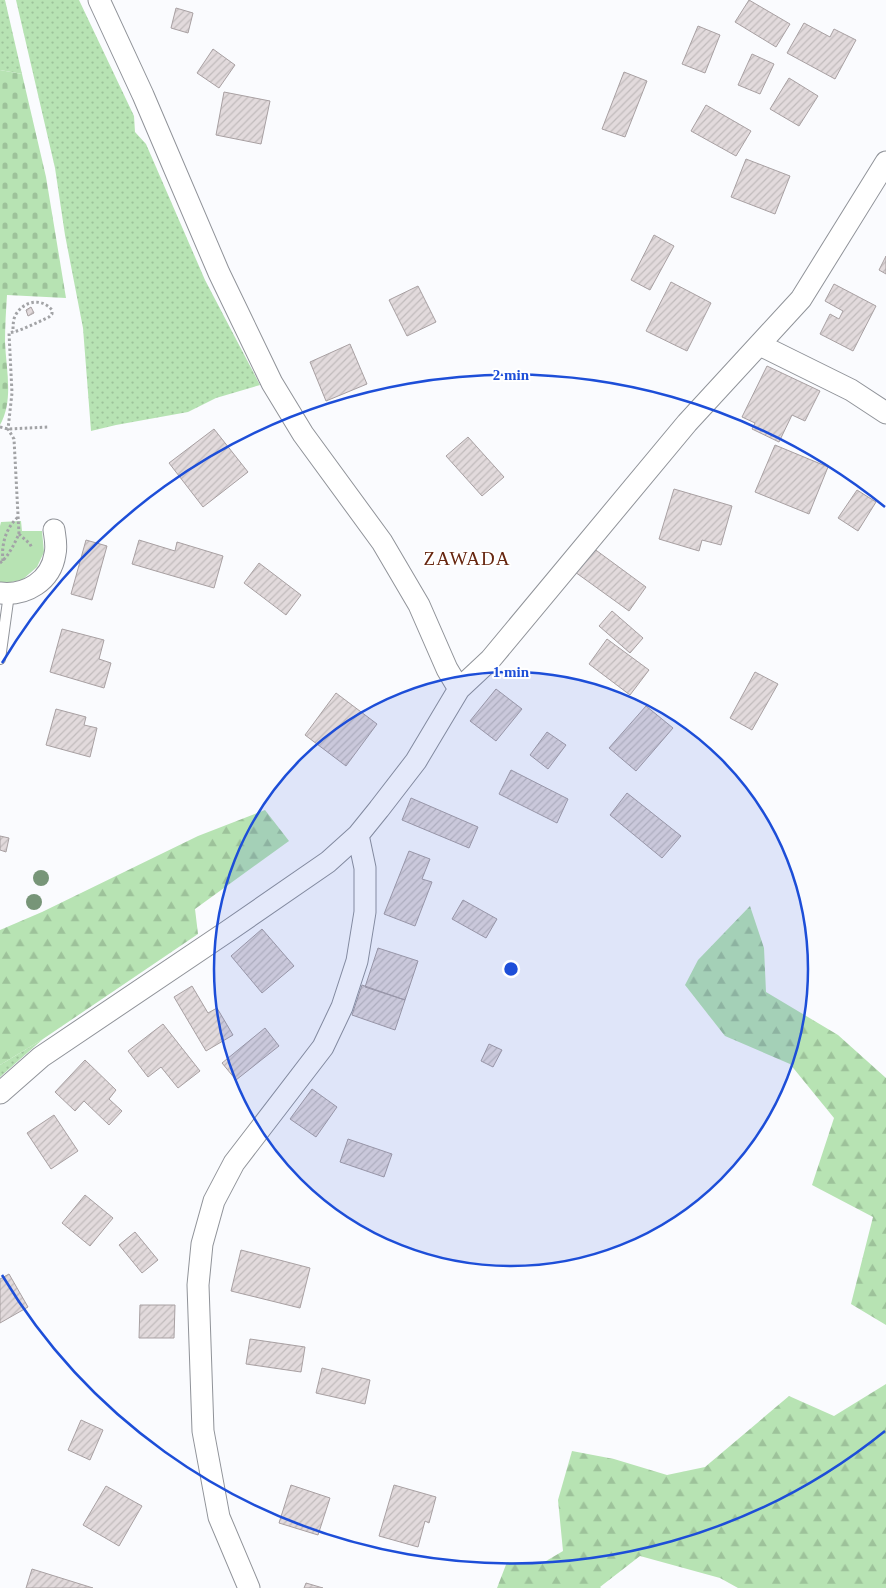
<svg xmlns="http://www.w3.org/2000/svg" width="886" height="1588" font-family="Georgia,serif">
	<defs>
		<pattern id="grass-dots" width="8" height="8" patternUnits="userSpaceOnUse" patternTransform="scale(1.25)"><rect width="8" height="8" fill="#b7e3b3"/><path d="M2 2h.1M6 6h.1" fill="none" stroke="#9dc29a" stroke-width="1.8" stroke-linecap="round"/></pattern>
		<pattern id="forest-firs" width="22" height="20" patternUnits="userSpaceOnUse" patternTransform="scale(1.25)"><rect width="22" height="20" fill="#b7e3b3"/><path d="M5 1l3.5 6h-7zM16 11l3.5 6h-7z" fill="#9dc29a"/></pattern>
		<pattern id="cemetery-stones" width="16" height="16" patternUnits="userSpaceOnUse" patternTransform="scale(1.25)"><rect width="16" height="16" fill="#b7e3b3"/><path d="M2 7V4a2 2 0 0 1 4 0v3zM10 15v-3a2 2 0 0 1 4 0v3z" fill="#9dc29a"/></pattern>
		<pattern id="building-hatch" width="6" height="6" patternUnits="userSpaceOnUse" patternTransform="scale(1.25)"><rect width="6" height="6" fill="#e2dadc"/><path d="M-1 1l2-2M0 6l6-6M5 7l2-2" fill="none" stroke="#c1bbbc"/></pattern>
	</defs>
	<rect width="100%" height="100%" fill="#fafbfe"/>
	<!-- grass -->
	<path fill="url(#grass-dots)" d="M0,0H5L22,74L0,70Z
		M16,0H79L134,116L135,132L146,144L205,280L260,385L216,398L188,412L116,425L91,431L83,328L65,235L55,168Z
		M43,1039L0,1077V1065Z"/>
	<!-- forest -->
	<path fill="url(#forest-firs)" d="M265,810L289,841L195,909L198,934L43,1039L0,1065V930L42,912L198,836Z
		M750,906L764,948L766,992L838,1035L886,1078V1325L851,1304L873,1217L812,1185L834,1118L790,1064L725,1036L685,985L698,960Z
		M886,1384V1588H738L720,1578L640,1556L600,1587L601,1588H497L507,1562L541,1564L563,1551L558,1500L572,1451L614,1459L667,1475L705,1467L789,1396L834,1416Z"/>
	<!-- cemetery -->
	<path fill="url(#cemetery-stones)" d="M0,70L22,74L46,177L66,298L7,295C6,311 5,326 5,342C6,369 14,400 0,425Z"/>
	<!-- garden -->
	<path fill="#b7e3b3" d="M21,521L22,531H42L44,552L37,567L22,580L0,584V526L1,522Z"/>
	<!-- building -->
	<path fill="url(#building-hatch)" stroke="#a8a0a2" d="M749,0L790,24L776,47L735,22Z
		M176,8L193,13L188,33L171,28Z
		M804,23L830,37L834,29L856,40L835,79L787,53Z
		M698,26L720,35L705,73L682,64Z
		M213,49L235,65L219,88L197,73Z
		M752,54L774,64L760,94L738,85Z
		M624,72L647,81L625,137L602,129Z
		M789,78L818,96L799,126L770,109Z
		M224,92L270,101L261,144L216,135Z
		M706,105L751,131L736,156L691,131Z
		M746,159L790,176L775,214L731,197Z
		M654,235L674,246L650,290L631,280Z
		M886,256V274L879,270Z
		M671,282L711,303L687,351L646,331Z
		M834,284L876,306L853,351L820,334L830,314L839,319L843,311L825,301Z
		M418,286L436,322L407,336L389,300Z
		M31,307L34,313L28,316L26,310Z
		M350,344L367,384L326,401L310,362Z
		M767,366L820,391L805,421L792,415L779,442L752,429L755,423L742,417Z
		M214,429L248,472L203,507L169,463Z
		M468,437L504,477L482,496L446,456Z
		M775,445L828,467L809,514L755,492Z
		M674,489L732,506L721,545L702,540L699,551L659,539Z
		M857,490L876,502L858,531L838,518Z
		M86,540L107,546L92,600L71,594Z
		M139,540L175,551L177,542L223,556L214,588L132,564Z
		M593,548L646,587L629,611L575,572Z
		M259,563L301,595L286,615L244,583Z
		M612,611L643,638L630,653L599,626Z
		M62,629L104,640L99,659L111,663L104,688L50,672Z
		M607,639L649,670L630,695L589,664Z
		M755,672L778,684L752,730L730,718Z
		M496,689L522,709L496,741L470,721Z
		M336,693L377,724L346,766L305,735Z
		M646,706L673,728L636,771L609,748Z
		M56,709L86,717L84,725L97,728L90,757L46,745Z
		M547,732L566,745L548,769L530,755Z
		M511,770L568,799L557,823L499,794Z
		M627,793L681,836L662,858L610,815Z
		M411,798L478,827L469,848L402,820Z
		M0,836L9,838L6,852L0,850Z
		M409,851L430,859L422,879L432,882L415,926L384,914Z
		M463,900L497,919L486,938L452,919Z
		M262,929L294,966L262,993L231,956Z
		M378,948L418,961L405,1000L365,987Z
		M362,985L405,1000L395,1030L352,1015Z
		M192,986L208,1013L217,1008L233,1035L206,1051L174,997Z
		M163,1024L200,1071L178,1088L161,1067L148,1077L128,1051Z
		M265,1028L279,1046L236,1080L222,1063Z
		M489,1044L502,1050L493,1067L481,1061Z
		M85,1060L116,1090L109,1099L122,1111L109,1125L84,1101L75,1111L55,1092Z
		M312,1089L337,1107L316,1137L290,1119Z
		M54,1115L78,1151L51,1169L27,1133Z
		M348,1139L392,1154L384,1177L340,1162Z
		M85,1195L113,1218L90,1246L62,1223Z
		M135,1232L158,1260L142,1273L119,1245Z
		M241,1250L310,1268L300,1308L231,1291Z
		M9,1274L28,1307L0,1323V1279Z
		M140,1305H175L174,1338H139Z
		M250,1339L305,1347L301,1372L246,1364Z
		M322,1368L370,1380L365,1404L316,1393Z
		M81,1420L103,1430L90,1460L68,1450Z
		M291,1485L330,1498L318,1535L279,1523Z
		M394,1485L436,1497L429,1523L425,1521L418,1547L379,1536Z
		M106,1486L142,1506L119,1546L83,1525Z
		M32,1569L93,1588H26Z
		M306,1583L323,1588H304Z"/>
	<g fill="none" stroke-linecap="round" stroke-linejoin="round">
		<defs>
			<path id="lane" d="M0,659L9,594"/>
			<path id="street" d="M99,0L143,95L219,273L272,383L303,434L382,542L419,605L447,669L459,689
				M760,345L851,390L886,413
				M0,593C26,596 51,581 55,554C57,546 55,537 54,530
				M0,1093L41,1057L228,931L328,862L358,835L379,809L416,761L459,689L490,660L687,423L801,299L886,162
				M249,1588L219,1517L203,1431L198,1285L202,1244L214,1201L234,1163L323,1047L342,1007L357,961L365,912V868L358,835"/>
		</defs>
		<!-- lane casing -->
		<use href="#lane" stroke="#909399" stroke-width="12"/>
		<!-- street casing -->
		<use href="#street" stroke="#909399" stroke-width="23"/>
		<!-- path -->
		<path stroke="#a2a3a6" stroke-width="3" stroke-dasharray="2.5 2.5" stroke-linecap="butt" d="M0,427L8,429L48,427
			M19,534L30,544L32,548
			M3,561C1,544 6,528 18,517
			M0,563C9,556 14,544 19,534L14,439L8,429L12,393L9,333C23,330 36,323 49,317L52,314V310C41,297 23,301 15,316C13,321 13,326 13,332"/>
		<!-- lane -->
		<use href="#lane" stroke="#fff" stroke-width="10"/>
		<!-- street -->
		<use href="#street" stroke="#fff" stroke-width="21"/>
	</g>
	<!-- trees -->
	<g fill="#779578">
		<circle cx="41" cy="878" r="8"/>
		<circle cx="34" cy="902" r="8"/>
	</g>
	<!-- distance rings -->
	<circle cx="511" cy="969" r="297" fill="#1d4ed8" fill-opacity=".12"/>
	<g fill="none" stroke="#1d4ed8" stroke-width="2.5">
		<circle cx="511" cy="969" r="297"/>
		<path d="M885 1431A594 594 0 0 1 2 1275M2 663A594 594 0 0 1 885 507"/>
	</g>
	<g text-anchor="middle" stroke-width="4" stroke-linejoin="round" paint-order="stroke">
		<!-- quarter labels -->
		<g font-size="19" letter-spacing="1" fill="#67260f" stroke="#fff">
			<text x="467" y="565">ZAWADA</text>
		</g>
	</g>
	<circle cx="511" cy="969" r="8" fill="#1d4ed8" stroke="#fff" stroke-width="2.5"/>
	<g font-size="15" text-anchor="middle" font-weight="bold" fill="#1d4ed8" stroke="#fff" stroke-width="4" stroke-linejoin="round" paint-order="stroke">
		<text x="511" y="380">2 min</text>
		<text x="511" y="677">1 min</text>
	</g>
</svg>
